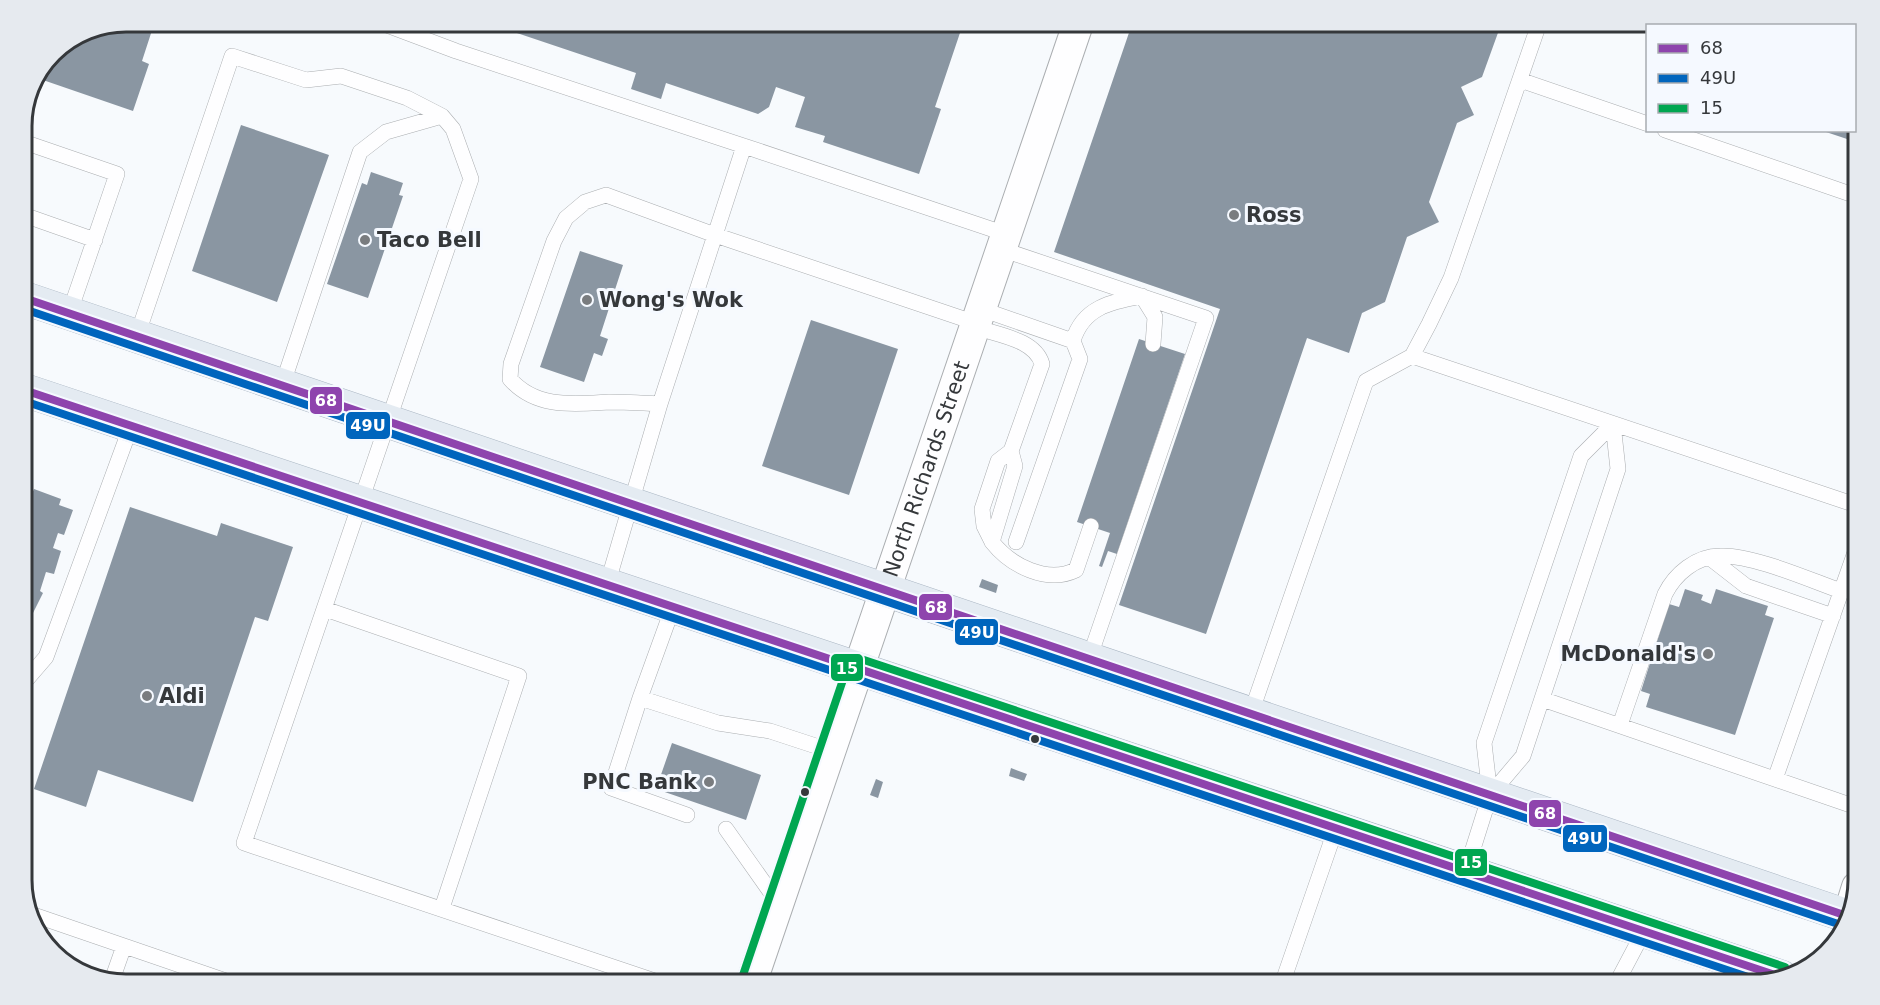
<svg xmlns="http://www.w3.org/2000/svg" width="1880" height="1005" font-family="'DejaVu Sans',sans-serif">
	<rect width="100%" height="100%" fill="#f7fafd"/>
	<!-- building -->
	<path fill="#8a96a2" d="M126,21H155L142,61L149,64L133,111L40,79L52,51L86,29Z
		M481,21H964L935,107L941,109L919,174L823,142L825,136L795,127L805,97L776,87L769,107L758,114L666,83L661,99L631,89L636,73Z
		M1133,21H1508L1504,32L1499,30L1482,77L1461,87L1474,115L1457,123L1429,202L1439,222L1407,237L1385,302L1362,313L1349,353L1307,338L1206,634L1119,605L1220,309L1054,252Z
		M1742,21H1754L1770,26H1741Z
		M1854,108L1859,119V143L1823,131L1854,130Z
		M241,125L329,155L277,302L192,271Z
		M371,172L403,183L399,195L403,196L368,298L327,284L362,183L367,185Z
		M580,251L623,265L600,336L608,339L602,356L594,353L584,382L540,367Z
		M811,320L898,349L849,495L762,466Z
		M1139,339L1185,354L1117,554L1108,551L1102,567L1099,566L1110,533L1077,522Z
		M34,489L61,499L59,505L73,510L64,535L58,533L53,548L61,551L54,574L46,572L40,591L43,593L32,615L21,611V495L31,496Z
		M130,507L217,536L221,523L293,547L268,621L255,617L193,802L98,770L86,807L34,789Z
		M982,579L998,585L996,593L979,587Z
		M1685,589L1703,595L1701,600L1711,604L1716,589L1768,606L1765,615L1774,618L1735,735L1646,707L1650,694L1641,691L1669,604L1679,607Z
		M672,743L761,775L746,820L656,789Z
		M1011,768L1027,774L1024,781L1009,776Z
		M876,779L883,782L878,798L870,795Z
		M72,967L101,976L100,978L79,973Z"/>
	<g fill="none" stroke-linecap="round" stroke-linejoin="round">
		<defs>
			<path id="service" d="M376,21L456,51L744,146
				M1520,80L1648,124
				M1665,130L1859,197
				M21,141L117,174L69,314
				M21,214L95,240
				M1001,249L1206,318L1089,659
				M981,309L1073,341C1083,307 1111,302 1142,296L1155,317L1153,344
				M975,327C997,335 1035,339 1042,364L1011,451L1015,466L992,542C1011,566 1047,584 1076,570L1091,526
				M137,336L232,56L306,80L341,76L407,98L442,116L453,129L471,179L244,843L664,984
				M1412,356L1859,506
				M282,386L360,152L386,132L442,116
				M660,404C643,403 626,402 609,402C574,404 536,409 510,379L511,364L554,241L566,218L585,202L606,195L715,235L976,323
				M992,542L984,526L982,509L998,461L1011,451
				M1016,542L1080,359L1073,341
				M1710,558L1746,586L1833,616
				M607,585L660,404L744,146L1006,234
				M673,607L640,698L718,723L770,731L831,751
				M325,609L519,676L442,908
				M21,686L46,657L131,426
				M640,698L611,788L687,815
				M1542,699L1859,808
				M1251,713L1366,381L1412,356L1429,324L1451,278L1540,21
				M1620,725L1665,594C1675,574 1696,556 1720,556C1751,554 1810,580 1841,591
				M1775,779L1859,541
				M1490,795L1523,756L1618,469L1613,424
				M726,829L779,904
				M1466,871L1490,795L1484,743L1581,456L1613,424
				M31,914L235,984
				M112,980L124,946
				M1282,984L1336,828
				M1616,984L1644,931"/>
			<g id="minor">
				<path d="M1848,916L1857,887"/>
				<path id="s1" d="M751,984L1079,21"/>
			</g>
			<path id="primary" d="M21,297L1850,917
				M21,389L1782,977"/>
		</defs>
		<!-- service casing -->
		<use href="#service" stroke="#abaeb1" stroke-width="16"/>
		<!-- minor casing -->
		<use href="#minor" stroke="#abaeb1" stroke-width="32"/>
		<!-- primary casing -->
		<use href="#primary" stroke="#a9b5c2" stroke-width="34"/>
		<!-- service -->
		<use href="#service" stroke="#fefeff" stroke-width="15"/>
		<!-- minor -->
		<use href="#minor" stroke="#fefeff" stroke-width="30"/>
		<!-- primary -->
		<use href="#primary" stroke="#e4ebf2" stroke-width="33"/>
		<defs>
			<path id="bus-1" d="M21,297L1850,917
				M21,389L1781,977"/>
			<path id="bus-2" d="M21,308L1847,927
				M21,400L1763,982"/>
			<path id="bus-3" d="M741,981L848,665L858,658L1785,967"/>
		</defs>
		<!-- bus-1 casing -->
		<use href="#bus-1" stroke="#f5f9ff" stroke-width="12"/>
		<!-- bus-2 casing -->
		<use href="#bus-2" stroke="#f5f9ff" stroke-width="12"/>
		<!-- bus-3 casing -->
		<use href="#bus-3" stroke="#f5f9ff" stroke-width="12"/>
		<!-- bus-1 -->
		<use href="#bus-1" stroke="#8e44ad" stroke-width="8"/>
		<!-- bus-2 -->
		<use href="#bus-2" stroke="#0065bd" stroke-width="8"/>
		<!-- bus-3 -->
		<use href="#bus-3" stroke="#00a651" stroke-width="8"/>
	</g>
	<!-- markers -->
	<g fill="#797c7f" stroke="#f5f9ff" stroke-width="2">
		<circle cx="1234" cy="215" r="6"/>
		<circle cx="365" cy="240" r="6"/>
		<circle cx="587" cy="300" r="6"/>
		<circle cx="1708" cy="654" r="6"/>
		<circle cx="147" cy="696" r="6"/>
		<circle cx="709" cy="782" r="6"/>
	</g>
	<g fill="#35383b" stroke="#f5f9ff" stroke-width="2">
		<circle cx="1035" cy="739" r="5"/>
		<circle cx="805" cy="792" r="5"/>
	</g>
	<g text-anchor="middle" stroke-width="6" stroke-linejoin="round" paint-order="stroke">
		<!-- poi labels -->
		<g font-size="21" font-weight="bold" fill="#35383b" stroke="#f5f9ff" text-anchor="start">
			<text x="1246" y="222">Ross</text>
			<text x="377" y="247">Taco Bell</text>
			<text x="599" y="307">Wong's Wok</text>
			<text x="1696" y="661" text-anchor="end">McDonald's</text>
			<text x="159" y="703">Aldi</text>
			<text x="697" y="789" text-anchor="end">PNC Bank</text>
		</g>
		<!-- street labels -->
		<g font-size="21" fill="#35383b" stroke="#f5f9ff">
			<text dy="7" stroke="none"><textPath href="#s1" startOffset="544">North Richards Street</textPath></text>
		</g>
	</g>
	<!-- crop -->
	<path d="M0 0H1880V1005H0ZM126 32H1754A94 94 0 0 1 1848 126V880A94 94 0 0 1 1754 974H126A94 94 0 0 1 32 880V126A94 94 0 0 1 126 32Z" fill="#e6eaef" fill-rule="evenodd"/>
	<path fill="none" stroke="#35383b" stroke-width="3" d="M126 32H1754A94 94 0 0 1 1848 126V880A94 94 0 0 1 1754 974H126A94 94 0 0 1 32 880V126A94 94 0 0 1 126 32Z"/>
	<g stroke="#f5f9ff" stroke-width="2">
		<rect x="309" y="386" width="34" height="29" rx="6" fill="#8e44ad"/>
		<rect x="345" y="411" width="46" height="29" rx="6" fill="#0065bd"/>
		<rect x="918" y="593" width="35" height="28" rx="6" fill="#8e44ad"/>
		<rect x="954" y="618" width="45" height="28" rx="6" fill="#0065bd"/>
		<rect x="830" y="653" width="34" height="29" rx="6" fill="#00a651"/>
		<rect x="1528" y="799" width="34" height="29" rx="6" fill="#8e44ad"/>
		<rect x="1562" y="824" width="46" height="29" rx="6" fill="#0065bd"/>
		<rect x="1454" y="848" width="34" height="29" rx="6" fill="#00a651"/>
	</g>
	<g font-size="16" text-anchor="middle" font-weight="bold" fill="#fff">
		<text x="326" y="406">68</text>
		<text x="368" y="431">49U</text>
		<text x="936" y="613">68</text>
		<text x="977" y="638">49U</text>
		<text x="847" y="674">15</text>
		<text x="1545" y="819">68</text>
		<text x="1585" y="844">49U</text>
		<text x="1471" y="868">15</text>
	</g>
	<!-- legend -->
	<rect x="1646" y="24" width="210" height="108" fill="#f5f9ff" stroke="#a8acb1" stroke-width="1.5"/>
	<rect x="1658" y="44" width="30" height="9" fill="#8e44ad" stroke="#a8acb1" stroke-width="1.5"/>
	<text x="1700" y="54" font-size="18" fill="#35383b">68</text>
	<rect x="1658" y="74" width="30" height="9" fill="#0065bd" stroke="#a8acb1" stroke-width="1.5"/>
	<text x="1700" y="84" font-size="18" fill="#35383b">49U</text>
	<rect x="1658" y="104" width="30" height="9" fill="#00a651" stroke="#a8acb1" stroke-width="1.5"/>
	<text x="1700" y="114" font-size="18" fill="#35383b">15</text>
</svg>
